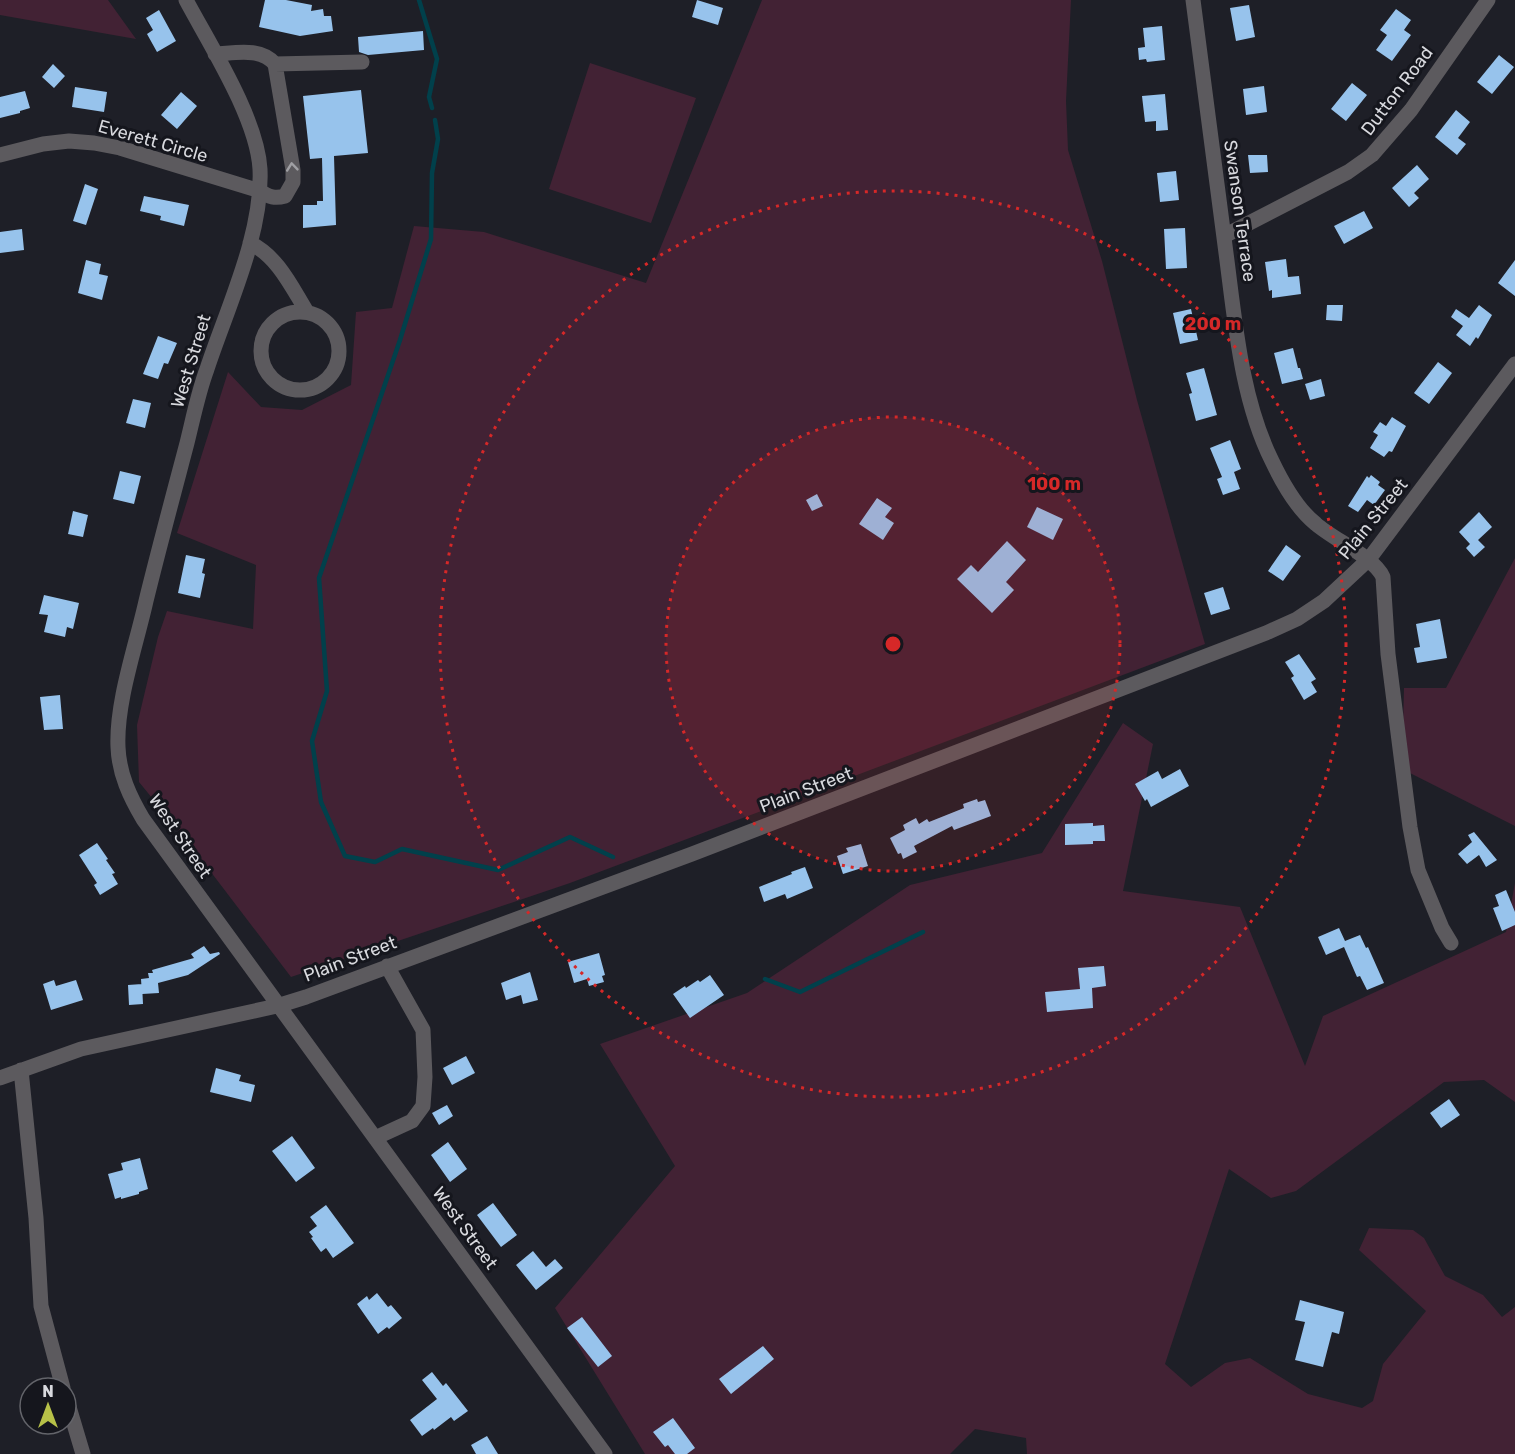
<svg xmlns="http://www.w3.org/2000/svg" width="1515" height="1454" font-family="Rubik,sans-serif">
	<rect width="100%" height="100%" fill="#1e1f27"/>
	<!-- green -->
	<path fill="#422234" d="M0,0H108L136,39L0,15Z
		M762,0H1071L1066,101L1068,150L1102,261L1137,400L1205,644L570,883L291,977L188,842L139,782L137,725L158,637L167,611L253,629L256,565L177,533L228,372L261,407L302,410L351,385L356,312L392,308L414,226L484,232L646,283Z
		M590,63L696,98L651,223L549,189Z
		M1515,558V826L1402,769L1404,688H1446Z
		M1123,723L1153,744L1123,891L1240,907L1305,1066L1323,1016L1506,932L1515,883V1102L1484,1080L1444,1082L1296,1191L1271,1198L1229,1169L1165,1364L1191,1387L1225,1363L1250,1358L1308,1394L1362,1408L1373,1401L1383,1364L1426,1311L1359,1250L1369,1228L1413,1230L1424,1238L1445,1276L1483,1295L1502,1317L1515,1307V1454H1027L1026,1438L975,1429L950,1454H645L555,1308L675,1166L600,1044L747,993L910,885L1042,853Z"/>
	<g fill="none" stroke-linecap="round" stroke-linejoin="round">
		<!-- stream -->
		<path stroke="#01404b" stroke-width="4.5" d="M419,0L437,59L429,97L432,108
			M435,120L438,139L432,173L431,239L400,340L319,578L327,691L312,741L321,802L345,856L375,862L402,849L498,870L570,837L613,857
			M765,979L800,992L923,932"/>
	</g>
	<!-- building -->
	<path fill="#97c3ec" d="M265,0H286L312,5L311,11L323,9L324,16H331L333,31L300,36L259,27Z
		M697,0L723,8L718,25L692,17Z
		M1249,5L1255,37L1236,41L1230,8Z
		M1396,9L1411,20L1404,30L1411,35L1392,61L1376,50L1387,35L1380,30Z
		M159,10L176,41L157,52L147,34L153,30L146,18Z
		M1162,26L1165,60L1147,62L1146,59L1139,60L1138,48L1145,47L1143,28Z
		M423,31L424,50L368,55L359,52L358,37Z
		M1499,55L1514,67L1492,94L1477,82Z
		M53,64L65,76L54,88L42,77Z
		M1352,83L1367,95L1346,121L1331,109Z
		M1264,86L1267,112L1246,115L1243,89Z
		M75,87L107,92L104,112L72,107Z
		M361,90L368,153L334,156L336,225L303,228V205H317V201H323L322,158L310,159L303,96Z
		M25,91L30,108L20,111V113L0,118V97Z
		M181,92L197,106L177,129L161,115Z
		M1165,94L1168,130L1156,131V121L1145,122L1142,96Z
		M1456,110L1470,122L1458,138L1466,144L1457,155L1435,137Z
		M1248,155H1267L1268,172L1250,173Z
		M1417,165L1429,179L1414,193L1419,198L1409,207L1392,188Z
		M1176,171L1179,200L1160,202L1157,173Z
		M85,184L98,189L86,225L73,221Z
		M144,196L189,205L184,226L160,220L161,216L140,211Z
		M1364,211L1373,228L1344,244L1334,226Z
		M1185,228L1187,268L1166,269L1164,229Z
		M22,229L24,250L0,253V232Z
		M1286,259L1288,277L1299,276L1301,294L1272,298V290L1269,291L1265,262Z
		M86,260L101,264L99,274L108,276L102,300L78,293Z
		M1515,260V296L1498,283Z
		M1327,305H1343L1342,321L1326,320Z
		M1479,305L1492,315L1478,339L1476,337L1470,346L1456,335L1463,326L1451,317L1456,309L1469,318Z
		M1191,309L1198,340L1180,344L1173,313Z
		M158,336L177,343L168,364L164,363L158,379L143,374Z
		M1293,348L1298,368H1300L1303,379L1282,384L1274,353Z
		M1438,362L1452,373L1429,404L1414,393Z
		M1204,368L1217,415L1196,421L1189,394L1192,393L1186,373Z
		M1321,379L1325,396L1310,400L1305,384Z
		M133,399L151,403L145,428L126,423Z
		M1392,417L1406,426L1392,452L1389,451L1384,457L1370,448L1378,435L1373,432L1380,422L1386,426Z
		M1230,440L1241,469L1234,472L1240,489L1223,495L1217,479L1222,477L1210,448Z
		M120,471L141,476L134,504L113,499Z
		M1371,475L1380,482L1378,485L1385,490L1374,505L1367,500L1358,512L1348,506L1367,476L1369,478Z
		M817,494L823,506L812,511L806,500Z
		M877,498L892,508L885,517L894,523L883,540L859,524Z
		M1037,507L1063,519L1053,540L1027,527Z
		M73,511L88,515L83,537L68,534Z
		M1479,512L1492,527L1478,540L1485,547L1474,557L1466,548L1470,544L1459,532Z
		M1007,541L1026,560L1006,582L1014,590L992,613L957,579L971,565L978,572Z
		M1286,545L1301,556L1283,581L1268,571Z
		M186,555L205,559L202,573L205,574L200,598L178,593Z
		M1223,587L1230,609L1211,615L1204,593Z
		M44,595L79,603L73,629L67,627L65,637L44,632L48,615L39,614Z
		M1440,619L1447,658L1417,663L1414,648L1420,647L1416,624Z
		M1299,654L1316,679L1311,682L1317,692L1304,700L1291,678L1294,676L1285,662Z
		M60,695L63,729L44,730L40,697Z
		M1180,769L1189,786L1151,807L1147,799L1145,801L1135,784L1158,771L1162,779Z
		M977,799L978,802L985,800L991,816L954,830L952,826L914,846L917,852L903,859L901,853L898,854L890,838L905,830L903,825L916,818L919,824L927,819L929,822L964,808L963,804Z
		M1093,823V826L1104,825L1105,841H1093V844L1065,845V824Z
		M1474,832L1497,860L1486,867L1479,855L1467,864L1458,854L1472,842L1468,835Z
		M97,843L108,859L106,860L115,873L112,874L118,884L100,895L94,885L97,883L79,855Z
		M861,844L868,866L843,874L837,856L848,852L846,848Z
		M805,867L813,888L787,899L785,894L764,902L759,887L792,874L791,872Z
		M1506,890L1515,912V925L1502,931L1493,908L1499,906L1495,895Z
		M1339,928L1345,941L1360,935L1366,948L1368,947L1384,983L1367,990L1360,976L1357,977L1344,947L1326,955L1318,937Z
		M204,946L210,954L219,952L220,954L188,975L158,983L159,993L142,994L141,979L149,978L148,973H153L152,970L194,958L191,954Z
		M599,953L605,975L602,976L604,982L589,986L587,979L574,983L568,962Z
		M1104,966L1106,986L1092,988L1093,1008L1047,1012L1045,992L1080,989L1078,968Z
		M530,972L538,1000L523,1004L521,995L506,1000L501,983Z
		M710,975L724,995L690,1018L673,994L685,986L686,988L698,980L700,982Z
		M54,980L56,986L76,980L83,1000L51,1010L43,984Z
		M142,984L143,1004L129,1005L128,985Z
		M466,1056L475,1073L452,1085L443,1068Z
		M216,1068L241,1075L239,1081L255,1085L251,1102L210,1092Z
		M1449,1099L1460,1115L1441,1128L1430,1113Z
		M447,1105L453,1116L439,1125L432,1113Z
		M292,1136L315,1168L296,1182L272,1151Z
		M448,1142L467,1169L450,1182L431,1155Z
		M140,1158L148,1189L139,1192V1194L121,1199V1197L115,1199L108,1174L123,1170L121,1163Z
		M493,1203L517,1235L501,1247L477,1215Z
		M326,1205L354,1243L333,1258L326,1248L321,1252L311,1238L313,1237L309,1232L317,1226L310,1217Z
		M533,1251L546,1267L555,1259L563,1268L536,1290L516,1265Z
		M377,1293L388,1307L391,1305L402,1318L389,1329L387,1327L378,1334L357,1304L367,1296L369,1300Z
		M1300,1300L1344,1312L1339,1334L1332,1332L1323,1367L1295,1360L1305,1322L1295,1320Z
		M582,1317L612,1356L598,1367L567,1328Z
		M763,1346L774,1359L731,1394L719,1379Z
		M432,1372L443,1386L446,1383L468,1411L454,1421L451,1417L434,1430L433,1428L422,1436L410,1420L437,1399L422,1380Z
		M673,1418L695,1448L687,1454H675L668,1445L665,1447L653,1432Z
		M487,1436L498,1454H476L471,1445Z"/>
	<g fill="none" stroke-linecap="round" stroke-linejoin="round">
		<!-- minor -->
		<path stroke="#5c5a5e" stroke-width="15" d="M186,0C210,45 257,118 260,169C263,234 227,308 207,369C198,393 193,419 187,443C173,496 159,548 146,601C136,646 116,702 118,747C119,774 130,797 143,819L605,1454
			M1193,0C1204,84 1215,169 1226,253C1235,321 1241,399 1272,461C1282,482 1297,509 1316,524C1334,540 1374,557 1383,577L1388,654L1410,827L1418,870L1442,928L1451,943
			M275,64L362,62
			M0,155L43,144L69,141L94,143L120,148L260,191C269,197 275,199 285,196L293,182V170L275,64C260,47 236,53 215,54
			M1224,236L1348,172L1372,155L1411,110L1488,0
			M250,243C278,257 291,286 307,312
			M261 351a39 39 0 1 1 78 0a39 39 0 1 1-78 0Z
			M21,1070L36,1218L41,1306L63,1388
			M0,1078L81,1049L277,1006L306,997L692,854L1266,633L1297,619L1324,601L1369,559L1515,364
			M375,1138L412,1121L423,1106L425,1077L423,1030L387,966
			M66,1397L83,1454"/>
	</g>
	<!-- one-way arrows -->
	<defs><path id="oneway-chevron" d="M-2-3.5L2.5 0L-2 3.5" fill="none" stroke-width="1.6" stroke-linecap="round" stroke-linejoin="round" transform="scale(1.5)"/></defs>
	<use stroke="#a0a0a4" href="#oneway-chevron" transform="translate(292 167) rotate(-96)"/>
	<!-- distance rings -->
	<circle cx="893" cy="644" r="227" fill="#d62828" fill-opacity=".12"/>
	<g fill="none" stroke="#d62828" stroke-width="3" stroke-dasharray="3 6">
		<circle cx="893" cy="644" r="227"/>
		<circle cx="893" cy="644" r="453"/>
	</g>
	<g text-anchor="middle" stroke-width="6" stroke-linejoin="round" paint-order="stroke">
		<!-- street labels -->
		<g font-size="18" fill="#d8d9de" stroke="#15161d">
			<text transform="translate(1397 91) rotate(-53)" y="6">Dutton Road</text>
			<text transform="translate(153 141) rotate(16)" y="6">Everett Circle</text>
			<text transform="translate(1240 211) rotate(82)" y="6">Swanson Terrace</text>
			<text transform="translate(191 361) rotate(-73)" y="6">West Street</text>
			<text transform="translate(1373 519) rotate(-51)" y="6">Plain Street</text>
			<text transform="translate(806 790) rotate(-21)" y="6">Plain Street</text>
			<text transform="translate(180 836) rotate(56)" y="6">West Street</text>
			<text transform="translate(350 959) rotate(-21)" y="6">Plain Street</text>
			<text transform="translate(465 1228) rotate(54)" y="6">West Street</text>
		</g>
	</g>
	<circle cx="893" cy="644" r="9" fill="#d62828" stroke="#15161d" stroke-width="3"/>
	<g font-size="18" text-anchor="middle" font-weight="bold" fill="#d62828" stroke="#15161d" stroke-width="6" stroke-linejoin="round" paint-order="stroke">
		<text x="1213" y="330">200 m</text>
		<text x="1054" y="490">100 m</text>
	</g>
	<!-- north arrow -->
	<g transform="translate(48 1406)"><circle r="28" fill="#15161d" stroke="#63646a" stroke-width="1.5"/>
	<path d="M0-4.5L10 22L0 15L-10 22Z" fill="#b7c148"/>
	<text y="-9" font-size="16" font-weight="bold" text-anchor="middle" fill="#d8d9de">N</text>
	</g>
</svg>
